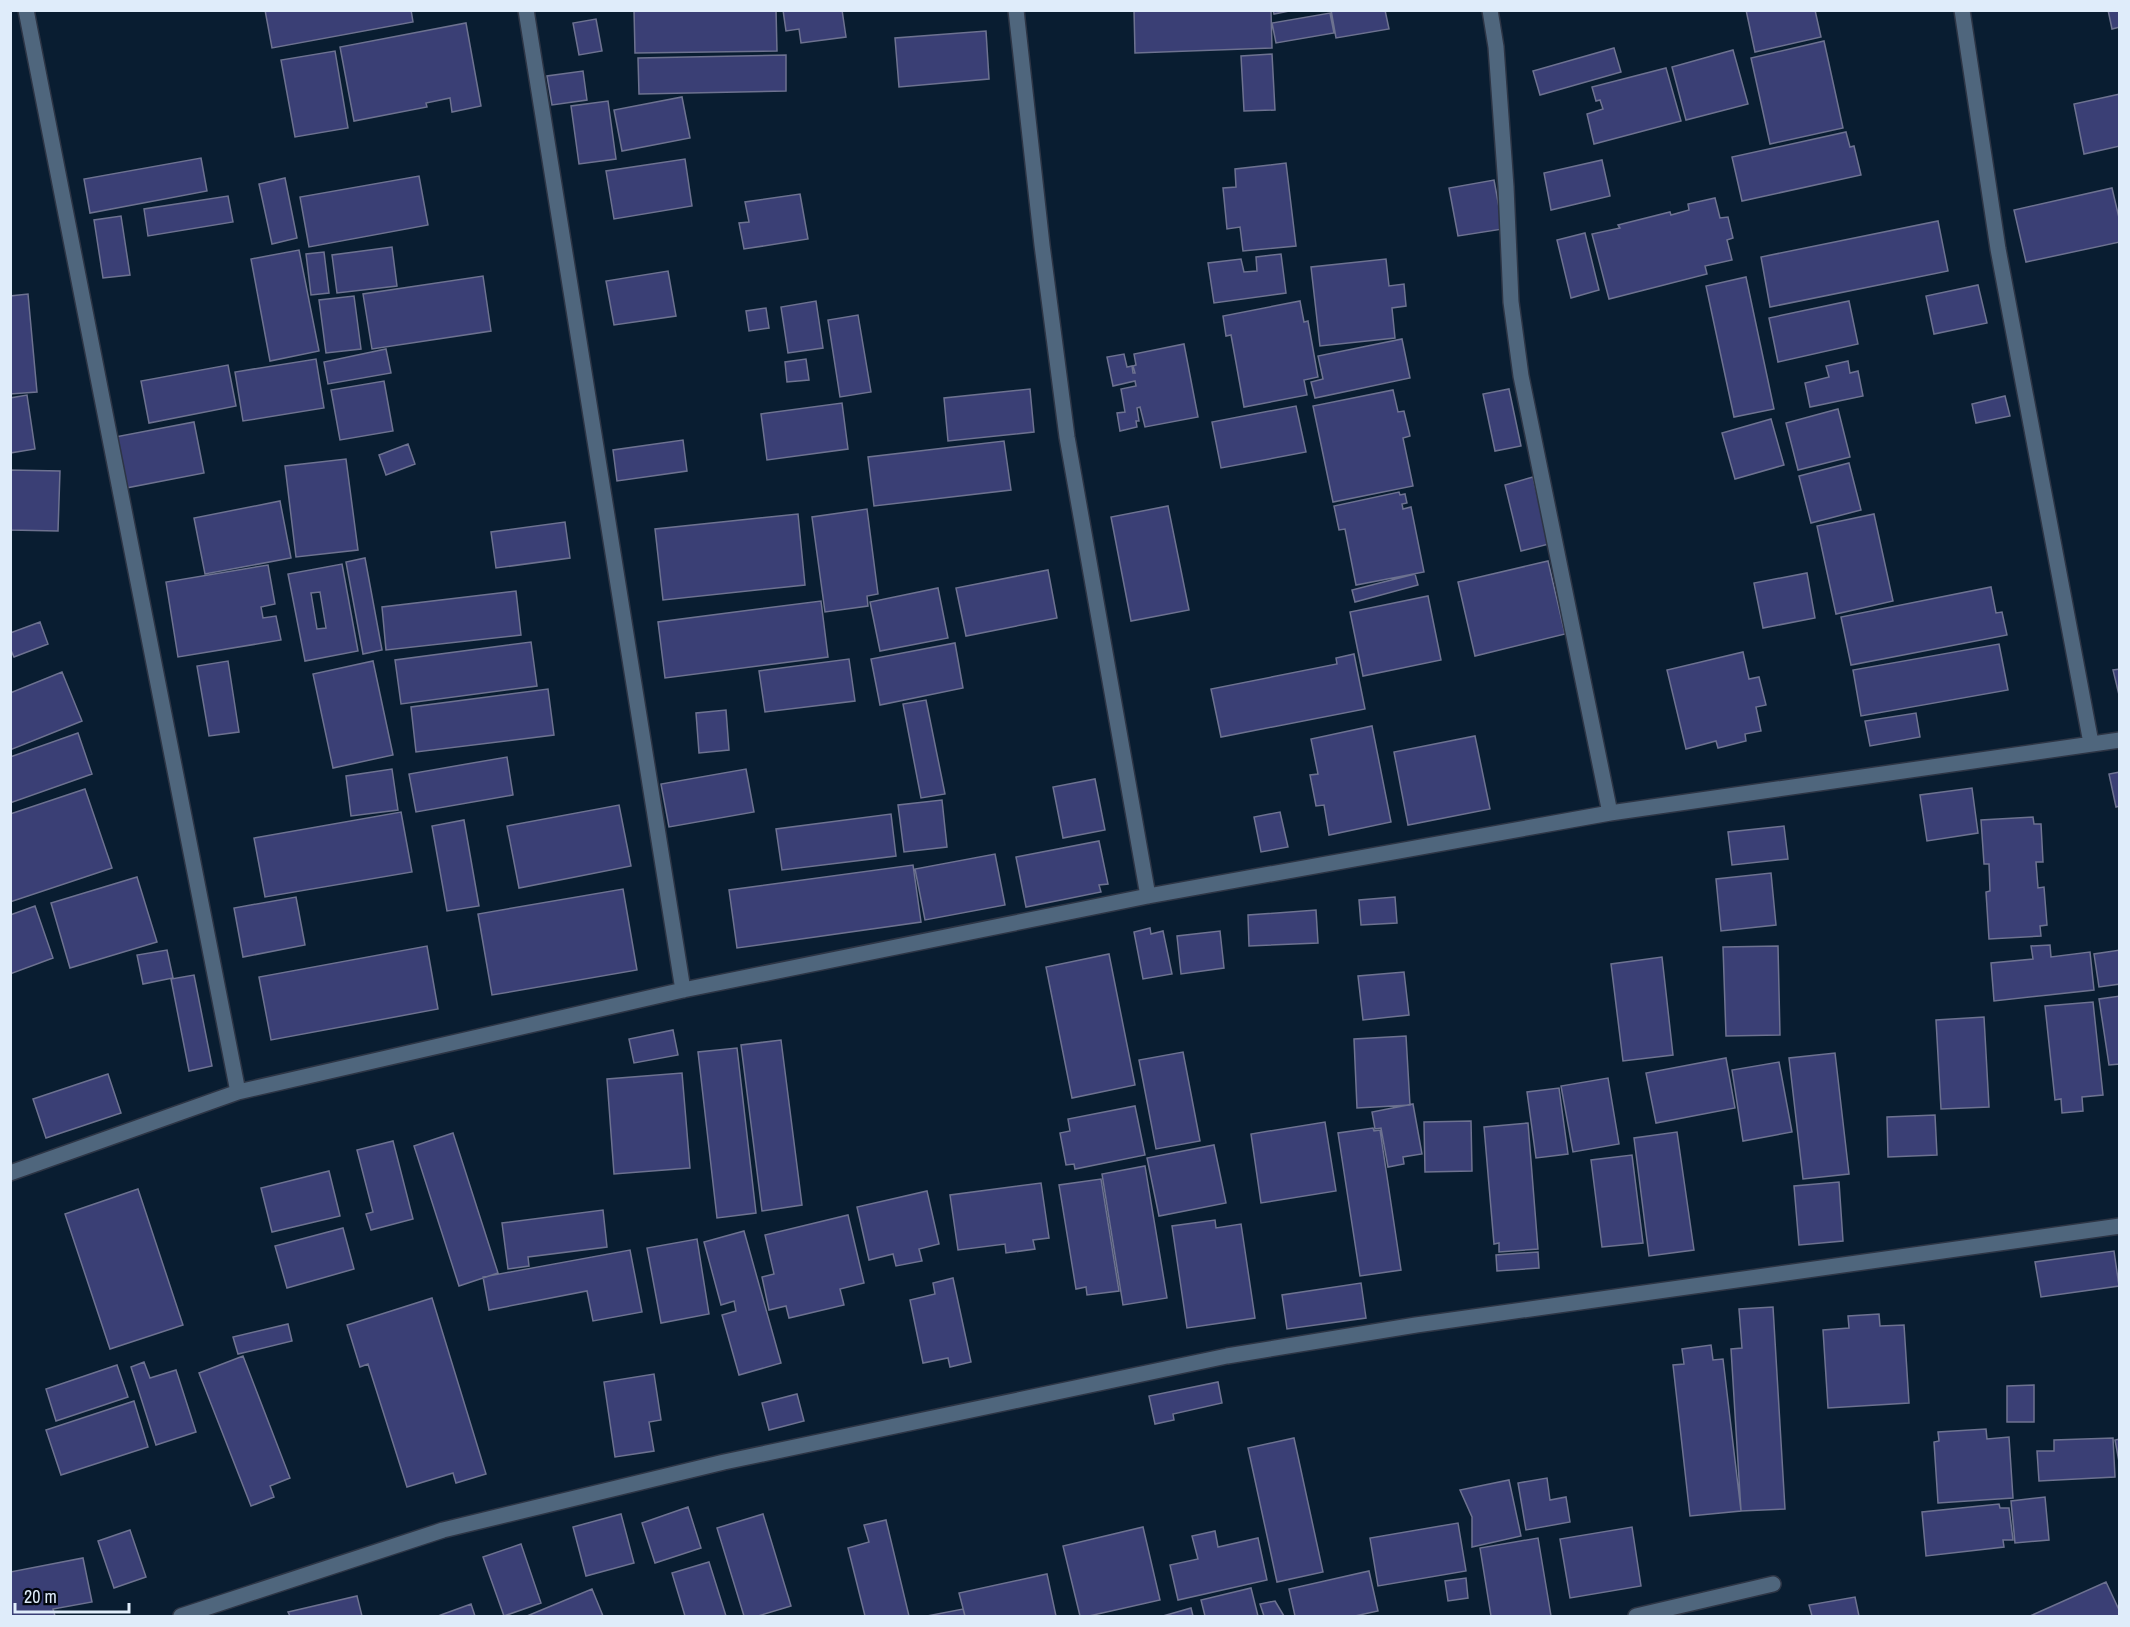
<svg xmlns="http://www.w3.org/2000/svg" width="2130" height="1627" font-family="'Archivo Narrow',sans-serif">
	<rect width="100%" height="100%" fill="#091d31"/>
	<!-- building -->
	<path fill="#3a3f75" stroke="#6d7290" stroke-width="1.5" fill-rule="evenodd" d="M265,10H411L413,22L272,48Z
		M634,10H776L777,51L635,53Z
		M783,10H842L846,37L801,43L799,29L786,31Z
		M1134,10H1271L1272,48L1135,53Z
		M1273,10H1294L1274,14Z
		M1331,10H1385L1389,29L1336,38Z
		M1746,10H1815L1821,37L1755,52Z
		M2108,10H2120V27L2112,29Z
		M1330,13L1334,33L1276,43L1272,23Z
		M596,19L602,51L579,55L573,23Z
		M466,23L481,106L452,112L450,98L426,103L427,107L354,121L340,47Z
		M986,31L989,79L899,87L895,38Z
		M1824,41L1843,128L1770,144L1751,58Z
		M1614,48L1621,72L1540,95L1533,71Z
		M1733,50L1748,104L1686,120L1672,67Z
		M335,51L348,128L295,137L281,60Z
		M1272,54L1275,110L1244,111L1241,56Z
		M786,55V91L639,94L638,58Z
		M1666,68L1681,121L1594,144L1587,114L1603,109L1600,100L1596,101L1592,87Z
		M583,71L587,100L552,105L547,76Z
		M2120,94V146L2084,154L2074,104Z
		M682,97L690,138L622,151L614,110Z
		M608,101L616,159L579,164L571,106Z
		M1846,132L1850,147L1854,146L1861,175L1742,201L1732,157Z
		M201,158L207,191L90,213L84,179Z
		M685,159L692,206L614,219L606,171Z
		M1602,160L1610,196L1551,210L1544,173Z
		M1286,163L1296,246L1243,251L1240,227L1227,229L1223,188L1236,187L1235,169Z
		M419,176L428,225L309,247L300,197Z
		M285,178L297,238L272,244L259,184Z
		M1494,180L1503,229L1458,236L1449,188Z
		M2112,188L2120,222V242L2026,262L2014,210Z
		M800,194L808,239L744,249L739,223L749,222L745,202Z
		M228,196L233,222L148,236L144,209Z
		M1715,198L1720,218L1728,217L1733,238L1727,240L1732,260L1705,266L1707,274L1609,299L1592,234L1620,228L1618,225L1670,212L1671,215L1689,210L1688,204Z
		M121,216L130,275L103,278L94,220Z
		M1938,221L1948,271L1770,307L1761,257Z
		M1585,233L1599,290L1571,298L1557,240Z
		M392,247L397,286L337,293L332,255Z
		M299,250L319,351L270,361L251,259Z
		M324,252L329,293L311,295L306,254Z
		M1281,254L1286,293L1214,303L1208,263L1241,259L1244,272L1257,271L1256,257Z
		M1386,259L1389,286L1404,284L1406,306L1392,308L1395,338L1320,346L1311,267Z
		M668,271L676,316L614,325L606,281Z
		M483,276L491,331L372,349L363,294Z
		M1746,277L1774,409L1734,417L1706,286Z
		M1978,285L1987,323L1934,334L1926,296Z
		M28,294L37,392L10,394V296Z
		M354,296L361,349L326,353L319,300Z
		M816,301L823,348L788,353L781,307Z
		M1300,301L1304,322L1308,321L1318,377L1304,380L1307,395L1244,407L1231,335L1226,336L1223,316Z
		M1849,301L1858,344L1778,362L1769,318Z
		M766,308L769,328L749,331L746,311Z
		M858,315L871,392L840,397L828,320Z
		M1402,339L1410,378L1315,398L1311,382L1323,379L1318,356Z
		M1184,344L1198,417L1145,427L1140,407L1137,408L1139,421H1136L1137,427L1120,431L1117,413L1125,412L1121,389L1136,386L1135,381L1113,386L1107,357L1124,354L1127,367L1132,366L1133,373H1135L1133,366L1136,365L1134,354Z
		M386,349L391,373L328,384L324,362Z
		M316,359L324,408L243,421L235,372Z
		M806,359L809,380L787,382L785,362Z
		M1848,361L1850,373L1858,371L1863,396L1810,407L1805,383L1829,377L1826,366Z
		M228,365L236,406L149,423L141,381Z
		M384,381L393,431L340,440L331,390Z
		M1030,389L1034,432L948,441L944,398Z
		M1509,389L1521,446L1495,451L1483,394Z
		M1393,390L1398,412L1404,411L1410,436L1403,438L1413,486L1333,502L1313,406Z
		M27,395L35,449L10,453V398Z
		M2005,396L2010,416L1976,423L1972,404Z
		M842,403L848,449L767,460L761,414Z
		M1296,406L1306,452L1221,468L1212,422Z
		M1838,409L1850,457L1798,470L1786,423Z
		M1771,419L1784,465L1735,479L1722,433Z
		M194,422L204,473L126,488L115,437Z
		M683,440L687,471L617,481L613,450Z
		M1004,441L1011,490L874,506L868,457Z
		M408,444L415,464L386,475L379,455Z
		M346,459L358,550L296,557L285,466Z
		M1849,463L1861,510L1811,523L1799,476Z
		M10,470L60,471L58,531L10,530Z
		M1533,477L1549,544L1521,551L1505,485Z
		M1399,492L1400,495L1405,494L1407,503L1402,504L1403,509L1411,507L1424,572L1356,585L1345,529L1339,530L1334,506Z
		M280,501L291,558L205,574L194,518Z
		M1168,506L1189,610L1131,621L1111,517Z
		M867,509L878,594L867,596L868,606L825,612L812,517Z
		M798,514L805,585L663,600L655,529Z
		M1874,514L1893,601L1836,614L1817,526Z
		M565,522L570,558L496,568L491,532Z
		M365,558L382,650L363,654L346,562Z
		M1548,561L1565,634L1475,656L1458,582Z
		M342,564L358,651L305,661L288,574ZM320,592L326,628L317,629L311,593Z
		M268,565L275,604L261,607L263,618L276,616L281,640L178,657L166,582Z
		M1048,570L1057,618L966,636L956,588Z
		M1807,573L1815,618L1763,628L1754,583Z
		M1415,574L1418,585L1355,602L1352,590Z
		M1991,587L1996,613L2002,612L2007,635L1851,665L1841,617Z
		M938,588L948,638L880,651L870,602Z
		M516,591L521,635L386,650L382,607Z
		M1428,596L1441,660L1363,676L1350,612Z
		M821,601L828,657L665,678L658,622Z
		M40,622L48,644L14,657L10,648V633Z
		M531,642L537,686L401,704L395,660Z
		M955,643L963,688L880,705L871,659Z
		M1999,644L2008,690L1861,716L1853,670Z
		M1743,652L1749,679L1759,677L1766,705L1756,707L1761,731L1745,734L1746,741L1718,748L1716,741L1686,749L1667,670Z
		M1354,654L1365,709L1221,737L1211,689L1337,664L1336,658Z
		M849,659L855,701L765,712L759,671Z
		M228,661L239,732L209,736L197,666Z
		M373,661L393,755L333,768L313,674Z
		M2120,669V699L2113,670Z
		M62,672L82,721L10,750V693Z
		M548,689L554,735L416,752L411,707Z
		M926,700L945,794L921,798L903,704Z
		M726,710L729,750L699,753L696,713Z
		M1916,713L1920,737L1870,746L1865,721Z
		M1372,726L1391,822L1329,835L1324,805L1316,806L1310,775L1318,774L1311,739Z
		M78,733L92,774L10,803V757Z
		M1475,736L1490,809L1408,825L1394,752Z
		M507,757L513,795L416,812L409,774Z
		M392,769L398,810L351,816L346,776Z
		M746,769L754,812L669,827L661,784Z
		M2120,772V806L2116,807L2109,774Z
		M1095,779L1105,830L1063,838L1053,787Z
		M1972,788L1978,833L1927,841L1920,795Z
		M85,789L112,868L10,902V814Z
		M942,800L947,847L904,852L898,805Z
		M619,805L631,866L519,888L507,826Z
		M401,812L412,872L265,897L254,838Z
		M1280,812L1288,847L1261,852L1254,817Z
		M891,814L896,856L782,870L776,829Z
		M2033,817L2034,824H2041L2043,862H2036L2038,888L2044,887L2047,925L2040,926L2041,936L1989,939L1986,892L1990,891L1989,864H1984L1981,820Z
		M464,820L479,906L447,911L432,826Z
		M1784,826L1788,859L1732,865L1728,832Z
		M1099,841L1108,884L1099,885L1101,892L1026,907L1016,857Z
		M995,854L1005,905L925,920L915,869Z
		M913,865L921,922L737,948L729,890Z
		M1771,873L1776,925L1721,931L1716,879Z
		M137,877L157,942L70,968L51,903Z
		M623,889L637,970L492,995L478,914Z
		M296,897L305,945L243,957L234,908Z
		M1395,897L1397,923L1361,925L1359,900Z
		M35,906L53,958L10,974V915Z
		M1316,910L1318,943L1249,946L1248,915Z
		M1150,928L1151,934L1163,931L1172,974L1143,979L1134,932Z
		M1220,931L1224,968L1181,974L1177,936Z
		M2050,945L2051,957L2090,952L2094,990L1994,1001L1991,963L2033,959L2031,946Z
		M427,946L438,1009L271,1040L259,977Z
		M1778,946L1780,1035L1726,1036L1723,947Z
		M167,950L173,978L143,984L137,955Z
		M2120,950V984L2099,987L2094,954Z
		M1109,954L1135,1085L1072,1098L1046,967Z
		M1662,957L1673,1055L1623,1061L1611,964Z
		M1404,972L1409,1015L1363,1020L1358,976Z
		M194,975L212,1066L189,1071L171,979Z
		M2120,996V1064L2109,1065L2099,999Z
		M2093,1002L2103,1095L2082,1097L2083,1111L2062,1113L2061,1099L2055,1100L2045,1006Z
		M1984,1017L1989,1107L1941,1109L1936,1020Z
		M673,1030L678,1055L634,1063L629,1039Z
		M1406,1036L1410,1105L1357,1108L1354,1039Z
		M781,1040L802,1205L762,1211L741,1045Z
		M737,1048L756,1213L717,1218L698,1052Z
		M1183,1052L1200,1141L1156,1149L1139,1060Z
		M1835,1053L1849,1174L1803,1179L1789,1058Z
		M1726,1058L1735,1108L1656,1123L1646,1073Z
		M1779,1062L1792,1132L1743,1141L1732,1070Z
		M682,1073L690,1168L614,1174L607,1079Z
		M108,1074L121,1113L46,1138L33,1099Z
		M1608,1078L1619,1144L1573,1152L1561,1086Z
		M1559,1088L1568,1154L1536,1158L1527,1092Z
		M1413,1104L1422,1154L1403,1157L1404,1164L1388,1167L1381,1128L1375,1129L1372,1112Z
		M1135,1106L1145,1155L1075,1169L1074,1164L1066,1165L1060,1133L1070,1131L1068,1119Z
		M1935,1115L1937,1155L1888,1157L1887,1117Z
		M1471,1121L1472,1171L1425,1172L1424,1122Z
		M1325,1122L1336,1191L1261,1203L1251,1134Z
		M1528,1123L1538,1249L1499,1252V1243L1494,1244L1484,1127Z
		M1373,1128L1374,1131L1380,1130L1401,1270L1360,1276L1338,1133Z
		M1677,1132L1694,1250L1649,1256L1634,1138Z
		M453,1133L498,1273L459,1286L414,1146Z
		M393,1141L413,1219L371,1230L366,1214L373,1212L357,1150Z
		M1214,1145L1226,1203L1159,1216L1147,1158Z
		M1632,1155L1643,1243L1602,1247L1591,1160Z
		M1145,1166L1167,1298L1123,1305L1102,1174Z
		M329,1171L340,1216L272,1232L261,1188Z
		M1101,1179L1119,1291L1087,1295L1086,1287L1076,1289L1059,1185Z
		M1839,1182L1843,1241L1799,1245L1794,1186Z
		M1041,1183L1049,1238L1033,1240L1035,1249L1006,1253L1005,1244L958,1250L950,1195Z
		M138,1189L183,1325L110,1349L65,1214Z
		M927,1191L939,1244L919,1249L922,1261L896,1266L893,1254L869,1260L857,1207Z
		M603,1210L607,1247L528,1257L529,1266L508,1269L502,1223Z
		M848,1215L864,1283L840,1289L844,1305L789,1318L786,1306L769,1310L762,1277L774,1274L765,1235Z
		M1215,1220L1216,1228L1241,1224L1255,1318L1187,1328L1172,1226Z
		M343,1228L354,1269L287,1288L275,1246Z
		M744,1231L781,1363L739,1375L722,1315L736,1311L734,1301L721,1305L704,1242Z
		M697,1239L709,1314L661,1323L647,1248Z
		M630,1250L642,1312L593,1321L587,1291L489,1310L483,1277Z
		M2114,1251L2119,1286L2041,1297L2035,1262Z
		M1538,1252L1539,1268L1497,1271L1496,1255Z
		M953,1278L971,1362L950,1367L948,1358L923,1363L910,1300L935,1294L933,1283Z
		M1361,1283L1366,1318L1287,1329L1282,1295Z
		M432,1298L486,1474L456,1483L453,1473L407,1487L368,1364L360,1367L347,1325Z
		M1773,1307L1785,1509L1741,1511L1731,1349L1742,1348L1739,1309Z
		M1879,1314L1880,1326L1904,1325L1909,1403L1828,1408L1823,1330L1849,1328L1848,1316Z
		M288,1324L292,1341L238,1354L233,1337Z
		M1711,1345L1713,1360L1723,1359L1741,1511L1690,1516L1673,1365L1684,1364L1682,1349Z
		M243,1356L290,1478L270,1486L274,1497L251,1506L199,1373Z
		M144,1362L150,1378L176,1370L196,1432L156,1445L131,1367Z
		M117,1365L128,1397L56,1421L46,1389Z
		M654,1374L661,1420L649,1422L654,1451L615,1457L604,1382Z
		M1218,1382L1222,1403L1173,1414L1174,1420L1155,1424L1149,1396Z
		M2034,1385V1422H2007V1386Z
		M797,1394L804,1421L769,1430L762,1403Z
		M134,1401L148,1447L61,1475L46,1430Z
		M1986,1429L1987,1439L2009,1437L2013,1498L1938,1503L1934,1442L1939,1441L1938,1432Z
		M1294,1438L1323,1572L1277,1582L1248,1448Z
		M2113,1438L2115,1477L2039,1481L2037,1451H2054V1440Z
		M2120,1439V1467L2115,1440Z
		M1547,1478L1550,1500L1566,1497L1570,1522L1526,1530L1518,1483Z
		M1509,1480L1521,1536L1472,1547V1517L1460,1490Z
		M2045,1497L2049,1540L2015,1543L2011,1501Z
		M1999,1504L2000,1508H2009L2013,1540H2003L2004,1547L1926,1556L1922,1512Z
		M688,1507L701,1548L655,1563L642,1523Z
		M621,1514L634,1563L586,1576L573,1527Z
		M763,1514L791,1606L758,1616H744L717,1528Z
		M886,1520L909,1616H865L848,1548L869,1542L864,1525Z
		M1458,1523L1466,1571L1378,1586L1370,1538Z
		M1143,1527L1160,1600L1089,1616H1080L1063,1546Z
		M1632,1527L1641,1586L1570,1598L1560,1539Z
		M130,1530L146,1577L114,1588L98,1541Z
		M1215,1531L1218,1547L1258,1538L1267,1580L1178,1600L1170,1565L1198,1559L1192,1536Z
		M1538,1538L1551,1616H1491L1480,1548Z
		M521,1544L541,1603L504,1616L483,1557Z
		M83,1558L92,1602L53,1609L55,1616H10V1572Z
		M709,1562L726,1616H685L672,1573Z
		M1369,1571L1378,1611L1355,1616H1295L1289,1589Z
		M1047,1574L1056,1616H965L959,1593Z
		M1466,1578L1468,1598L1448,1601L1445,1581Z
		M2106,1582L2120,1612V1616H2030Z
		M1251,1588L1258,1616H1205L1201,1600Z
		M592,1589L603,1616H527Z
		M357,1596L362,1616H290L288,1612Z
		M1855,1597L1859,1616H1812L1809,1605Z
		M1275,1601L1284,1616H1264L1260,1604Z
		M471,1604L475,1616H438Z
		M1191,1608L1193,1616H1163Z
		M963,1609L965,1616H927Z"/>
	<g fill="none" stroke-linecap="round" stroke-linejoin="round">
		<defs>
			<path id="minor" d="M26,10L238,1092
				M526,10L683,990
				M1016,10L1042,245L1067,437L1148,896
				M1490,10L1496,47L1506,187L1511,302L1521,376L1610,813
				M1962,10L1998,249L2091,743
				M10,1173L238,1092L683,990L1148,896L1610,813L2120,740
				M181,1616L443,1530L724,1462L1227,1356L1416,1325L2120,1226
				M1636,1616L1773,1584"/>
		</defs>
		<!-- minor casing -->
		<use href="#minor" stroke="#2d3545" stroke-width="18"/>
		<!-- minor -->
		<use href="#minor" stroke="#4f667d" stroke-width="15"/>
	</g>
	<!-- border -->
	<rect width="2130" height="1627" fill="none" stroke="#dfecfa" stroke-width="24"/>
	<!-- scale -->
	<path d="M15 1603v9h114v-9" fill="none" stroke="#dfecfa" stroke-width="3"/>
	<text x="24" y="1603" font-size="18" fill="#dfecfa" stroke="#02070f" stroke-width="4.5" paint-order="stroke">20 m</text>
</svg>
